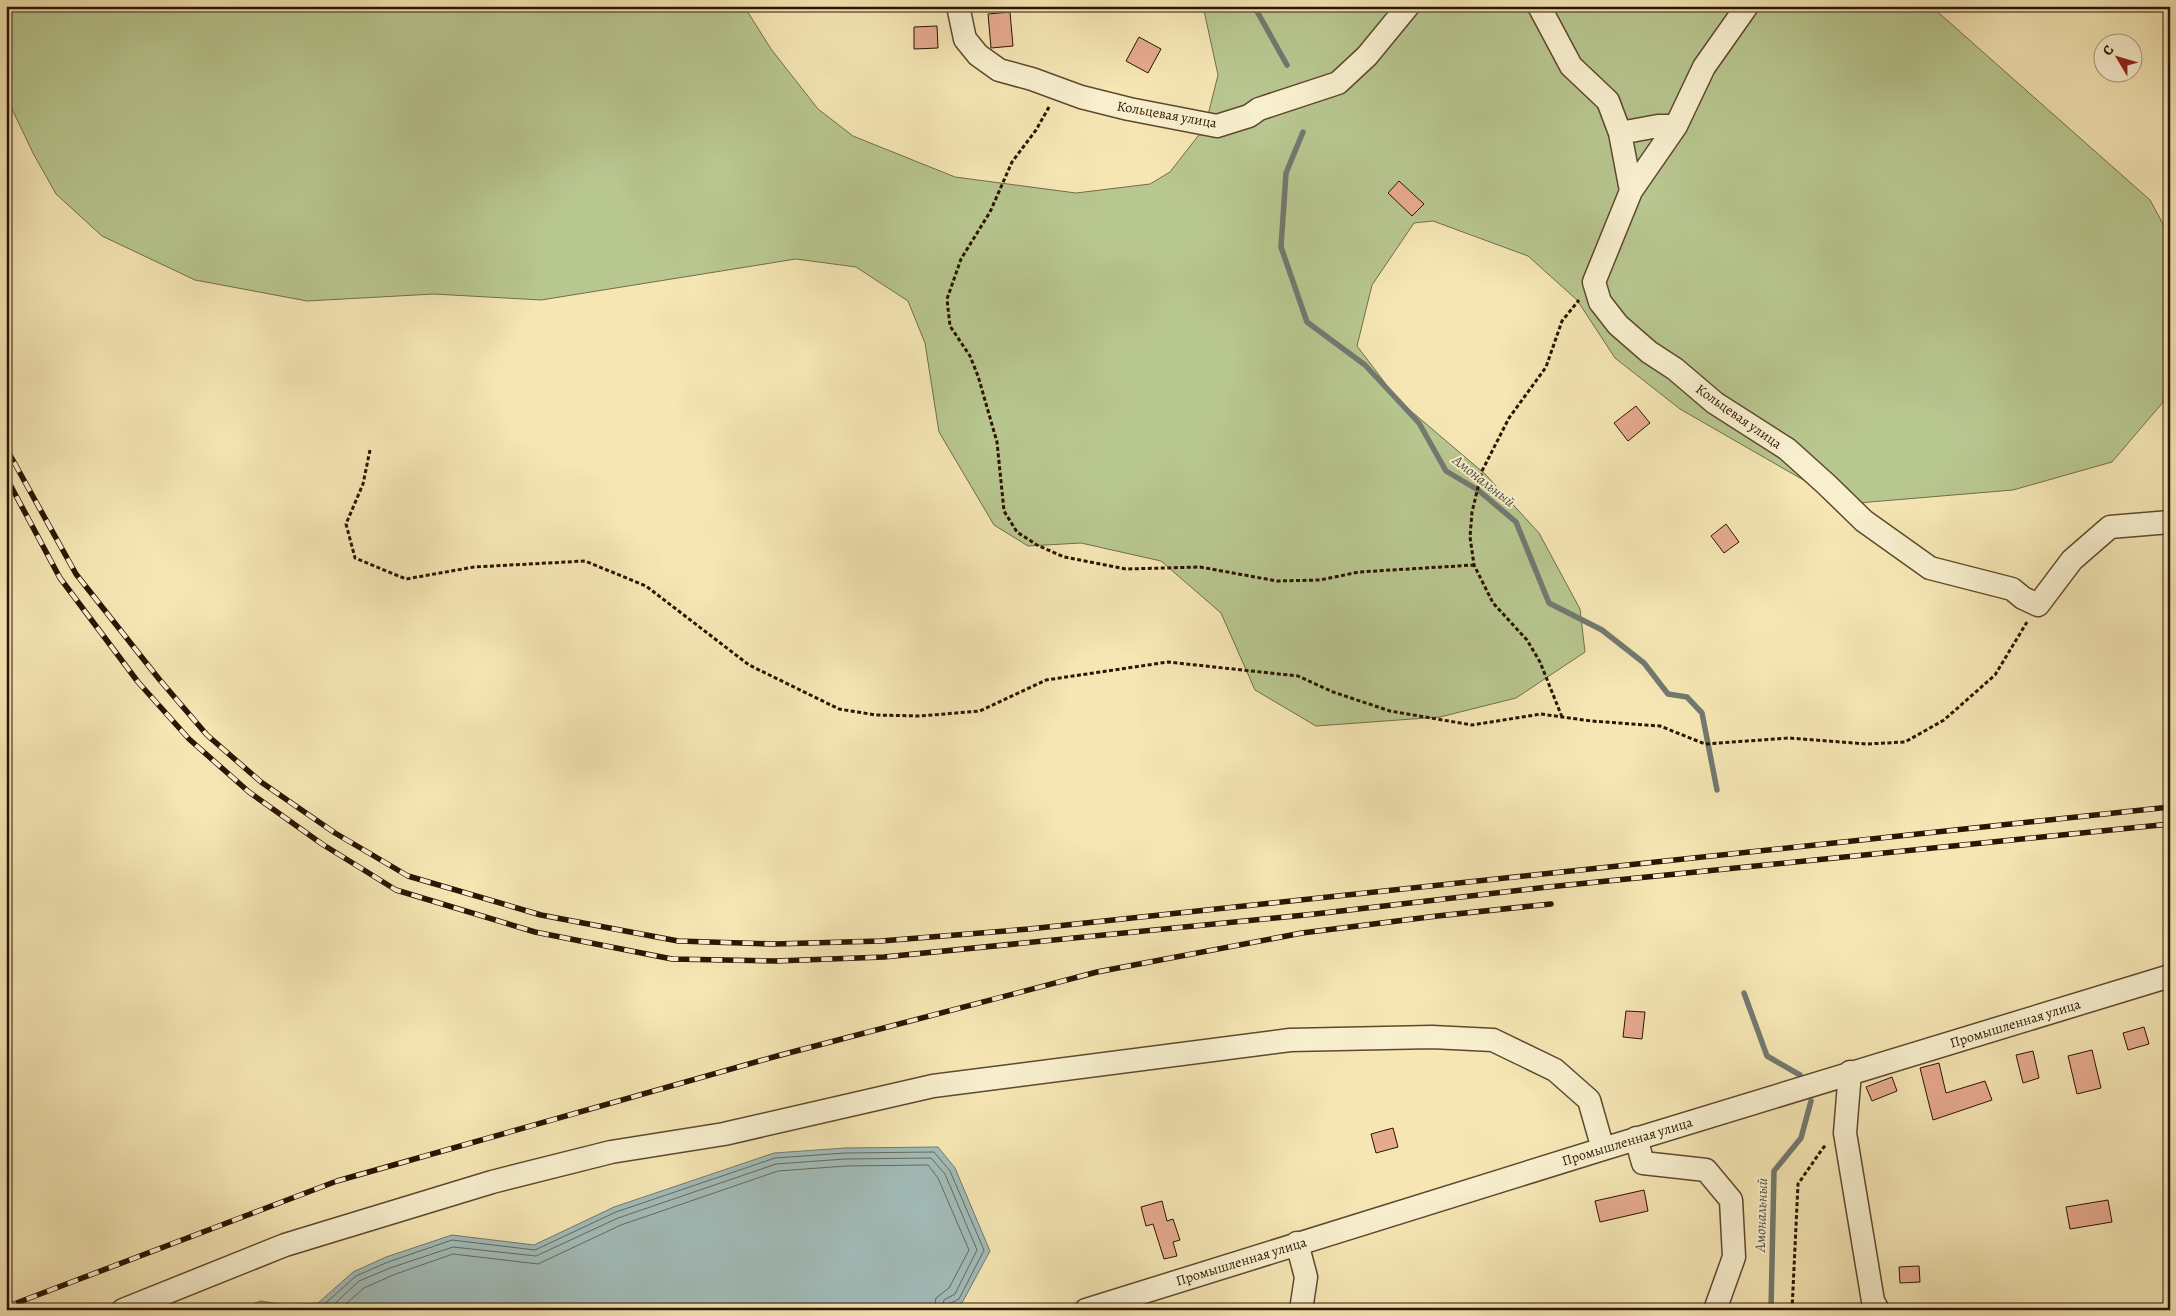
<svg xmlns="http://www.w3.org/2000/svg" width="2176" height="1316" font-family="Alegreya,serif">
	<rect width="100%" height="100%" fill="#f5e6b4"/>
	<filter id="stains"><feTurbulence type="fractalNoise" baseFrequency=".004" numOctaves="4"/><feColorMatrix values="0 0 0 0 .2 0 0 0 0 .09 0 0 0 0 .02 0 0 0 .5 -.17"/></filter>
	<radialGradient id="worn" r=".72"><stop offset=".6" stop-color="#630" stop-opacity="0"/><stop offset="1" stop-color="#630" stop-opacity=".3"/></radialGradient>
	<!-- green -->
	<path fill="#b8c68f" stroke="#726d48" d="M9,6H744L771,49L818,109L853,136L955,177L1076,193L1150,184L1170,172L1205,127L1218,75L1203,6H1931L2150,200L2170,237V394L2112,462L2013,490L1858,503L1819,489L1680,409L1615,358L1577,300L1528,256L1433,221L1414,223L1372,285L1357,346L1398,400L1485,474L1539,533L1580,609L1585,652L1516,698L1440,717L1316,726L1255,690L1221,613L1161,561L1081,543L1028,546L994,525L939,432L925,343L908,301L856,267L796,259L541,300L434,294L307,301L195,280L102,236L56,194L33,153L12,109L6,65V23Z"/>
	<!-- water -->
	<path fill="#a2bcb9" stroke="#727970" d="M938,1147L955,1168L990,1251L962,1303L947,1310H241L260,1301L287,1305L318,1303L353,1272L386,1257L452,1235L534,1245L614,1207L774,1153L845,1148Z"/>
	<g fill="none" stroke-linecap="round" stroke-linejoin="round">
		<!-- shore -->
		<path stroke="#66685e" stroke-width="1" d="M298,1310L320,1308L356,1276L388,1262L452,1240L535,1250L616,1212L775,1158L845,1153L934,1152L950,1171L984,1250L959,1299L949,1304L947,1310
			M328,1310L359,1281L390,1268L453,1247L536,1256L618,1218L776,1164L845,1159L931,1158L945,1174L977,1250L955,1294L944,1300L941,1310
			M339,1310L364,1288L393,1275L453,1254L538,1264L621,1225L778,1171L846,1166L928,1165L938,1178L969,1250L949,1288L936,1298L934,1310"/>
		<!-- stream -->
		<path stroke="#727970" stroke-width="5.5" d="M1254,6L1287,65
			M1303,132L1286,173L1281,247L1307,322L1365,365L1419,423L1446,471L1478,490L1516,522L1549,603L1602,630L1644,663L1668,694L1687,697L1702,713L1717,790
			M1744,993L1767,1056L1800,1075
			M1771,1310L1774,1171L1801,1138L1811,1101"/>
	</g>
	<!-- building -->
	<path fill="#e6aa8f" stroke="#2b1402" d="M1010,12L1013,46L991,48L988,14Z
		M937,26L938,48L914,49V27Z
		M1139,37L1161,49L1148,73L1126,61Z
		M1399,181L1424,204L1412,216L1388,193Z
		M1636,406L1650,423L1628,441L1614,423Z
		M1726,524L1739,542L1724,553L1711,536Z
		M1626,1011L1645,1012L1642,1039L1623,1037Z
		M2144,1027L2149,1044L2128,1050L2123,1033Z
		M2092,1050L2101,1088L2077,1094L2068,1056Z
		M2033,1051L2039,1078L2023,1083L2016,1055Z
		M1939,1063L1946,1093L1985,1081L1992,1100L1933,1120L1920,1068Z
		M1892,1077L1897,1091L1872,1101L1866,1087Z
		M1393,1128L1398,1147L1376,1153L1371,1134Z
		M1644,1190L1648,1211L1600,1222L1595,1201Z
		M2108,1200L2112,1222L2070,1229L2066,1207Z
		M1162,1201L1167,1221L1173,1219L1180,1240L1173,1242L1177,1256L1164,1259L1153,1224L1146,1226L1141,1207Z
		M1919,1266L1920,1282L1900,1283L1899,1267Z"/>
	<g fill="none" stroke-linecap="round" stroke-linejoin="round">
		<defs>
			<path id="minor" d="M958,6L965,39L978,55L999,70L1032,79L1081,97L1129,109L1217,126L1249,116L1259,109L1338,83L1367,56L1408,6
				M1539,6L1571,66L1608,101L1620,133L1631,191L1594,282L1600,302L1618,325L1649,352L1675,369L1715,403L1787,449L1827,485L1864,521L1930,568L2012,589L2023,598L2038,605L2072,560L2110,527L2170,522
				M1620,133L1658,126H1676
				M1631,191L1676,126L1704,67L1747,6
				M1850,1072L1845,1133L1873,1301L1878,1310
				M1636,1138L1643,1163L1706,1170L1731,1200L1734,1257L1715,1310
				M1297,1243L1306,1277L1301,1310
				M123,1310L285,1245L492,1182L611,1152L724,1134L933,1086L1290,1040L1432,1037L1493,1040L1555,1070L1589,1100L1603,1149
				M1086,1310L1603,1149L2170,976"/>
		</defs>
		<!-- minor casing -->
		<use href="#minor" stroke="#5e482e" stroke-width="25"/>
		<!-- path -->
		<path stroke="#2b1402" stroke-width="3" stroke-dasharray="4 2.5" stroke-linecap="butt" d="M1049,107L1036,130L1012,162L990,212L961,259L947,299L950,326L970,356L978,376L997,442L1004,511L1017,532L1037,545L1064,557L1126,569L1200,567L1277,581L1320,580L1359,572L1474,565
			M370,450L363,484L346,524L355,558L406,579L474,567L585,561L646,586L749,665L839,709L876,715L920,716L980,711L1046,680L1168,662L1298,676L1333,692L1390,711L1472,725L1541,714L1591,721L1660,726L1705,744L1789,738L1867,744L1905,742L1944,720L1995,675L2027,622
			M1562,717L1540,662L1527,640L1493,603L1474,565L1470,537L1472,512L1482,471L1509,418L1546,367L1562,321L1579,300
			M1792,1310L1798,1184L1823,1148L1826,1145"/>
		<!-- minor -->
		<use href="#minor" stroke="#f8efce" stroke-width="22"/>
		<defs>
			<path id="rail" d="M6,442L10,455L76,574L159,679L207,735L261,782L335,833L408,876L541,915L678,941L774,944L881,941L1029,929L2170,807
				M6,477L60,578L138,682L189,739L249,792L322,844L396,890L535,932L672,959L776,961L884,957L1315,914L1548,887L2170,824
				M6,1307L337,1181L777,1056L1097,972L1302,933L1437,916L1551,904"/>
		</defs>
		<!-- rail casing -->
		<use href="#rail" stroke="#2b1402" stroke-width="5.5"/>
		<!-- rail -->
		<use href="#rail" stroke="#f8efce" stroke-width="4" stroke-dasharray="11" stroke-linecap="butt"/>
	</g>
	<g text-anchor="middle" stroke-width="4" stroke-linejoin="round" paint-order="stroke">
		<!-- street labels -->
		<g font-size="14" fill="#2b1402" stroke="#f8efce">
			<text transform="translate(1167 114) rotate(10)" y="5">Кольцевая улица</text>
			<text transform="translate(1739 416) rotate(35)" y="5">Кольцевая улица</text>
			<text transform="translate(2015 1023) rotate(-17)" y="5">Промышленная улица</text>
			<text transform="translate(1627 1141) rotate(-17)" y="5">Промышленная улица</text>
			<text transform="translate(1241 1261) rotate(-17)" y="5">Промышленная улица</text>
		</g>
		<!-- water labels -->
		<g font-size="15" font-style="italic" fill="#554f42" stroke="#f8efce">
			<text transform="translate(1484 481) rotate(38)" y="5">Амональный</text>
			<text transform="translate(1761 1215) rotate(-88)" y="5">Амональный</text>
		</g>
	</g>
	<!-- margin -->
	<rect width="2176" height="1316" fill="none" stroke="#f5e6b4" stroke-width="25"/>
	<rect x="8" y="8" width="2161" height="1301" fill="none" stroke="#2b1402" stroke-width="2.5"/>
	<rect x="12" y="12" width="2151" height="1291" fill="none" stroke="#2b1402"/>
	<!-- north arrow -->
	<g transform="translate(2118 58) rotate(308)"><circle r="24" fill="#f8efce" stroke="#a6977c"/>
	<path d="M0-4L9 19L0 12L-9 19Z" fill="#8f2418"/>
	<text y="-8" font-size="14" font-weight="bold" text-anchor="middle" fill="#2b1402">С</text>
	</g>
	<rect width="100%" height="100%" filter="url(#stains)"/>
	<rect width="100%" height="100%" fill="url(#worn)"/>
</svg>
